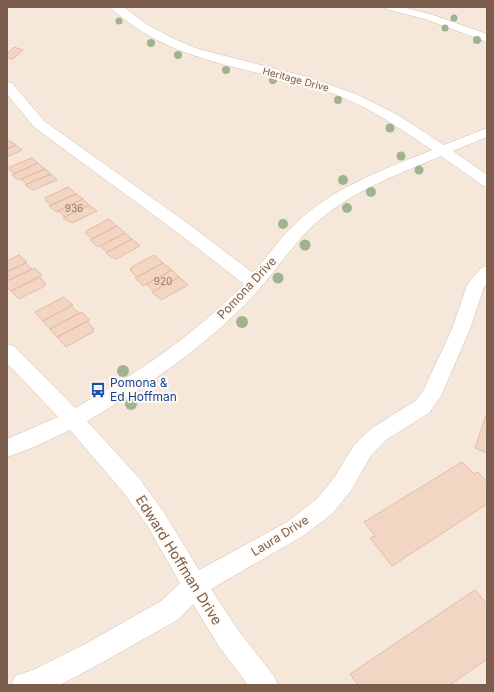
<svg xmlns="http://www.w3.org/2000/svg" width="494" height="692" font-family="Inter,sans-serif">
	<rect width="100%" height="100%" fill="#fdf6ec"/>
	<!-- residential -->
	<path fill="#f5e8da" d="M7,7H487V685H7Z"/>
	<!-- building -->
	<path fill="#f3d5c3" stroke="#e6bba3" d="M14,47L23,50L13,59L7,58V54Z
		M10,141L16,145L7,149V142Z
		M16,145L22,150L7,157V149Z
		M32,158L38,163L14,174L9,169L10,168L9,167Z
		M38,163L45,169L18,180L12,175Z
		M45,169L51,174L27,184L21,179Z
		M51,174L57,180L33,190L25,185Z
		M68,187L76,194L51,205L45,200L46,199L45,198Z
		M76,194L83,199L56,212L49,206Z
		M83,199L89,205L65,217L58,211Z
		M89,205L97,211L72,223L63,218Z
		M109,219L117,226L92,239L85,233L87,232L86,231Z
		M117,226L125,233L98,247L90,240Z
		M125,233L132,239L107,252L100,246Z
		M132,239L140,246L116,259L113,258L106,253Z
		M19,255L27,262L7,272V261Z
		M154,255L163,263L137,277L130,270L132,269L130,268Z
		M26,263L32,269L7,281V272Z
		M163,263L172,270L143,286L135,278Z
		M35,268L42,275L11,291L7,287V281Z
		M172,270L179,277L154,291L146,284Z
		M40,277L46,284L44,285L45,286L19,299L11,291Z
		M179,277L188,285L163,299H160L152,292Z
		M64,297L73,305L43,321L35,312Z
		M71,306L79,313L50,329L43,321Z
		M82,312L90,320L57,337L50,329Z
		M87,321L94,329L92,330L93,332L66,347L57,337Z
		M487,412V453L475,448Z
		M462,462L474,474L478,472L487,482V504L392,566L370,538L375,536L364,522Z
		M475,590L487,604V659L450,685H358L350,674Z"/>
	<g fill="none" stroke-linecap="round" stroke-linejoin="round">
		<defs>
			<path id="street" d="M111,7H124L146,24L172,38L198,49L308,77L358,95L398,115L444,145L487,128V137L453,151L487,175V187L482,185L441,156C402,173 362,187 328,213C297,236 279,268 253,296C205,347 148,386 87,421L139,478L163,511L199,570L287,522L317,499L336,475L354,445L372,428L415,401L423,391L452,329L467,285L481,268L487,266V284L484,287L470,329L441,396L429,413L386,440L370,457L352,489L333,513L303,536L211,589L238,630L274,676L278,685H248L220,648L193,604L179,619L105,661L60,685H11L15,676L35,669L87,643L161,601L180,583L147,525L123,492L70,430L32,448L7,457V439L58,417L7,363V344L14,346L75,408C137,374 194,335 244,284L174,230L34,127L7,94V82L12,83L44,121L186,222L253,273C267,257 279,239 295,224C333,187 383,170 432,150C399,127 364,104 326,91C260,69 184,65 127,21C122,17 115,13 111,7Z
				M384,7H403L433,15L487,34V42L425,19L386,9Z"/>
		</defs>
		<!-- street casing -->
		<use href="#street" stroke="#d1beb0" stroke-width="1"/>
		<!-- street -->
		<use href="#street" fill="#fff" fill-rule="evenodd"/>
	</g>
	<!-- trees -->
	<g fill="#a0b28e">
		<circle cx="454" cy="18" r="3.5"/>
		<circle cx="119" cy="21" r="3.5"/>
		<circle cx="445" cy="28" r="3.5"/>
		<circle cx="477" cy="40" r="4"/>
		<circle cx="151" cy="43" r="4"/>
		<circle cx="178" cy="55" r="4"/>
		<circle cx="226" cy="70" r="4"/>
		<circle cx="273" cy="80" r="4"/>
		<circle cx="338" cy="100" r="4"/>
		<circle cx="390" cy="128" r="4.5"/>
		<circle cx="401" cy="156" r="4.5"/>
		<circle cx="419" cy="170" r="4.5"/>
		<circle cx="343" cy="180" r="5"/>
		<circle cx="371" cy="192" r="5"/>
		<circle cx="347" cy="208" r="5"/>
		<circle cx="283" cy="224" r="5"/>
		<circle cx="305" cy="245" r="5.5"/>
		<circle cx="278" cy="278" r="5.5"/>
		<circle cx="242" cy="322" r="6"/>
		<circle cx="123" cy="371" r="6"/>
		<circle cx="131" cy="404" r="6"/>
	</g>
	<!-- icons -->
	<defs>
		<symbol id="bus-bare" viewBox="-9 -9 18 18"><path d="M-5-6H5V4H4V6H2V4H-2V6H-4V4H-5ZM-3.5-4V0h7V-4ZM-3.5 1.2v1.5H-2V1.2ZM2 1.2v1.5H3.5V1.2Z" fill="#1a4fb4" stroke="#fffaf3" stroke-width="2.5" paint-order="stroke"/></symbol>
	</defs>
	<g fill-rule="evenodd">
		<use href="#bus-bare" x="87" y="379" width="22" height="22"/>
	</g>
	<g text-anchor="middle" stroke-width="4" stroke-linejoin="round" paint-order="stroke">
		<!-- far-street labels -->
		<g font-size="10" fill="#7a5c4d" stroke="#fffaf3">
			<text transform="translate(296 79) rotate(15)" y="4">Heritage Drive</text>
		</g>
		<!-- number labels -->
		<g font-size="10" fill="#987a6a">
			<text x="74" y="212">936</text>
			<text x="163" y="285">920</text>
		</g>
		<!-- street labels -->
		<g font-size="12" fill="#7a5c4d" stroke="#fffaf3">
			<text transform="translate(247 288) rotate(-47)" y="4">Pomona Drive</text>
			<text transform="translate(280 536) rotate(-32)" y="4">Laura Drive</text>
		</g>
		<!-- transit labels -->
		<g font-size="12" fill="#164399" stroke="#fffaf3" text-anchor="start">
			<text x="110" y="387">Pomona &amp;<tspan x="110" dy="14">Ed Hoffman</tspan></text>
		</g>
		<!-- near-street labels -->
		<g font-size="14" fill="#7a5c4d" stroke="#fffaf3">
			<text transform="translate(179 560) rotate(58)" y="5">Edward Hoffman Drive</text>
		</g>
	</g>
	<!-- border -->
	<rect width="494" height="692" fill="none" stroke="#7a5c4d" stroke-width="16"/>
</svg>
